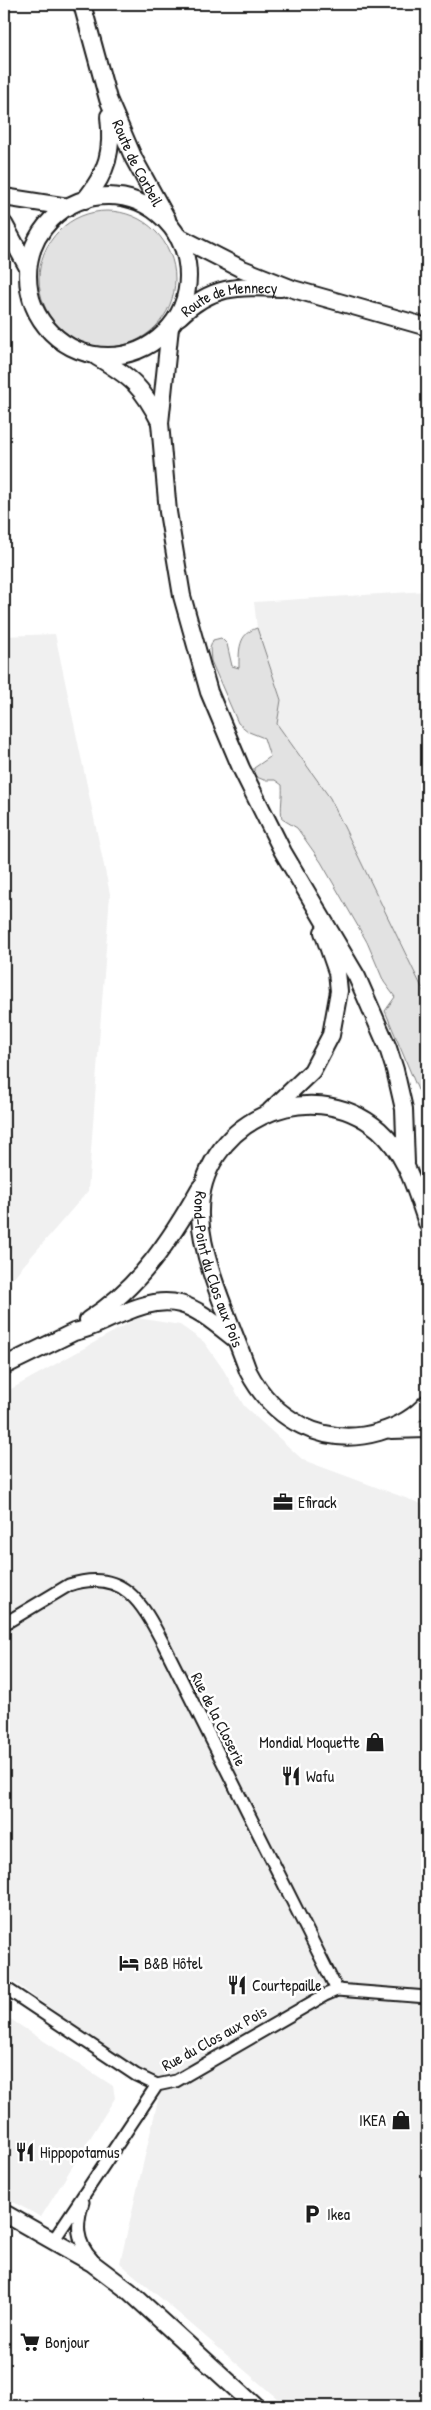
<svg xmlns="http://www.w3.org/2000/svg" width="431" height="2410" font-family="'Patrick Hand',sans-serif">
	<rect width="100%" height="100%" fill="#fff"/>
	<filter id="ink" filterUnits="userSpaceOnUse"><feTurbulence type="fractalNoise" baseFrequency=".02" numOctaves="2"/><feDisplacementMap in="SourceGraphic" scale="10" xChannelSelector="R" yChannelSelector="G"/><feConvolveMatrix kernelMatrix="1 2 1 2 8 2 1 2 1" color-interpolation-filters="sRGB"/></filter>
	<g filter="url(#ink)">
		<!-- built -->
		<path fill="#f0f0f0" d="M427,591V998L330,798L277,724L281,699L257,628L254,602Z
			M55,634L110,894L88,1191L4,1288V636Z
			M138,1318L180,1325L204,1342L223,1369L244,1406L303,1460L427,1506V2406H286L120,2263L161,2087L4,1975V1393Z
			M4,2015L113,2086L115,2098L41,2217L4,2197Z"/>
		<!-- green -->
		<path fill="#e2e2e2" stroke="#7f7f7f" d="M39 279a68 68 0 1 1 136 0a68 68 0 1 1-136 0Z
			M257,628L281,700L277,724L330,798L427,998V1097L418,1090L385,1011L395,997L384,982L367,942L321,862L297,828L282,819C280,807 283,797 282,785L275,780H264L254,776V768L270,757L264,738L249,732L238,723L211,661L210,648L213,640L221,638L227,644L232,666L239,668C239,650 238,634 257,628Z"/>
		<g fill="none" stroke-linecap="round" stroke-linejoin="round">
			<defs>
				<path id="street" d="M4,1624L69,1585C125,1567 143,1605 165,1647L337,1990
					M4,1987L136,2075L157,2085L176,2081L325,1995L337,1990L427,1997
					M83,2202C76,2224 76,2242 92,2259
					M53,2241L157,2085"/>
				<g id="secondary">
					<path id="s1" d="M82,4L108,99L134,159L167,219"/>
					<circle cx="108" cy="276" r="80"/>
					<path d="M4,197L68,207"/>
					<path d="M85,200C108,171 113,151 109,116"/>
					<path d="M4,224L28,268"/>
					<path d="M177,236L240,268L293,289L427,327"/>
					<path id="s2" d="M179,317C212,285 237,286 281,288"/>
					<path d="M170,327L160,423L168,512L182,596L209,692L241,768L283,852L357,977L388,1048L395,1070L404,1109L406,1163"/>
					<path d="M97,357C131,377 142,386 160,422"/>
					<path d="M270,1111L312,1071L331,1035L339,991L337,972L323,932"/>
					<path id="s3" d="M427,1223C415,1189 407,1155 379,1130C309,1070 197,1124 200,1216C202,1264 232,1325 248,1371C273,1420 324,1448 379,1432C396,1427 415,1417 427,1403"/>
					<path d="M88,1320C139,1288 171,1239 200,1188"/>
					<path d="M4,1366L74,1332C91,1329 105,1320 121,1314C176,1289 193,1306 235,1339"/>
					<path d="M391,1430L427,1429"/>
					<path d="M4,2213L92,2263L129,2291L255,2406"/>
				</g>
			</defs>
			<!-- street casing -->
			<use href="#street" stroke="#1c1c1c" stroke-width="15"/>
			<!-- secondary casing -->
			<use href="#secondary" stroke="#1c1c1c" stroke-width="20"/>
			<!-- street -->
			<use href="#street" stroke="#fff" stroke-width="11"/>
			<!-- secondary -->
			<use href="#secondary" stroke="#fff" stroke-width="16"/>
		</g>
	</g>
	<!-- icons -->
	<defs>
		<symbol id="office-bare" viewBox="-9 -9 18 18"><path d="M-6-3h4V-5.5h4V-3h4V5H-6ZM-1-4.5V-3h2v-1.5ZM-6 0V1H6V0Z" fill="#1c1c1c" stroke="#fff" stroke-width="2.5" paint-order="stroke"/></symbol>
		<symbol id="shop-bare" viewBox="-9 -9 18 18"><path d="M-5-2.5h2.3a2.7 3.5 0 0 1 5.4 0H5L5.5 6h-11ZM-1.5-2.5h3a1.5 2.3 0 0 0-3 0Z" fill="#1c1c1c" stroke="#fff" stroke-width="2.5" paint-order="stroke"/></symbol>
		<symbol id="restaurant-bare" viewBox="-9 -9 18 18"><path d="M-5-6h1v4h1v-4h1v4h1v-4h1v5L-1.5 .5V6h-2V.5L-5-1ZM5-6V6H3V1.5H1.5Q1.5-4 5-6Z" fill="#1c1c1c" stroke="#fff" stroke-width="2.5" paint-order="stroke"/></symbol>
		<symbol id="hotel-bare" viewBox="-9 -9 18 18"><path d="M-6-4.5h1.5V1H6V5H4.5V3h-9V5H-6ZM-4 0a1.8 1.8 0 1 1 3.6 0ZM.5 0V-2.5h3Q6-2.5 6 0Z" fill="#1c1c1c" stroke="#fff" stroke-width="2.5" paint-order="stroke"/></symbol>
		<symbol id="parking-bare" viewBox="-9 -9 18 18"><path d="M-3.5-5.5H1a3.5 3.5 0 0 1 0 7H-1V5.5H-3.5ZM-1-3.4V-.6H.8a1.4 1.4 0 0 0 0-2.8Z" fill="#1c1c1c" stroke="#fff" stroke-width="2.5" paint-order="stroke"/></symbol>
		<symbol id="supermarket-bare" viewBox="-9 -9 18 18"><path d="M-6-5.5h2.5l.6 2H6L4.5 2H-2.5L-4.4-4H-6ZM-1.5 3.2a1.3 1.3 0 1 0 .1 0ZM3 3.2a1.3 1.3 0 1 0 .1 0Z" fill="#1c1c1c" stroke="#fff" stroke-width="2.5" paint-order="stroke"/></symbol>
	</defs>
	<g fill-rule="evenodd">
		<use href="#office-bare" x="269" y="1488" width="28" height="28"/>
		<use href="#shop-bare" x="361" y="1728" width="28" height="28"/>
		<use href="#restaurant-bare" x="277" y="1762" width="28" height="28"/>
		<use href="#hotel-bare" x="115" y="1949" width="28" height="28"/>
		<use href="#restaurant-bare" x="223" y="1971" width="28" height="28"/>
		<use href="#shop-bare" x="387" y="2106" width="28" height="28"/>
		<use href="#restaurant-bare" x="11" y="2138" width="28" height="28"/>
		<use href="#parking-bare" x="298" y="2200" width="28" height="28"/>
		<use href="#supermarket-bare" x="16" y="2328" width="28" height="28"/>
	</g>
	<g text-anchor="middle" stroke-width="5" stroke-linejoin="round" paint-order="stroke">
		<!-- street labels -->
		<g font-size="16" fill="#1c1c1c" stroke="#fff">
			<text dy="6" stroke="none"><textPath href="#s1" startOffset="169">Route de Corbeil</textPath></text>
			<text dy="6" stroke="none"><textPath href="#s2" startOffset="56">Route de Mennecy</textPath></text>
			<text dy="6" stroke="none"><textPath href="#s3" startOffset="411">Rond-Point du Clos aux Pois</textPath></text>
			<text transform="translate(219 1719) rotate(63)" y="6">Rue de la Closerie</text>
			<text transform="translate(214 2038) rotate(-29)" y="6">Rue du Clos aux Pois</text>
		</g>
		<!-- poi labels -->
		<g font-size="16" fill="#1c1c1c" stroke="#fff" text-anchor="start">
			<text x="298" y="1508">Efirack</text>
			<text x="360" y="1748" text-anchor="end">Mondial Moquette</text>
			<text x="306" y="1782">Wafu</text>
			<text x="144" y="1969">B&amp;B Hôtel</text>
			<text x="252" y="1991">Courtepaille</text>
			<text x="386" y="2126" text-anchor="end">IKEA</text>
			<text x="40" y="2158">Hippopotamus</text>
			<text x="327" y="2220">Ikea</text>
			<text x="45" y="2348">Bonjour</text>
		</g>
	</g>
	<!-- margin -->
	<rect width="431" height="2410" fill="none" stroke="#fff" stroke-width="20"/>
	<rect x="10" y="10" width="411" height="2390" fill="none" stroke="#1c1c1c" stroke-width="2" filter="url(#ink)"/>
</svg>
